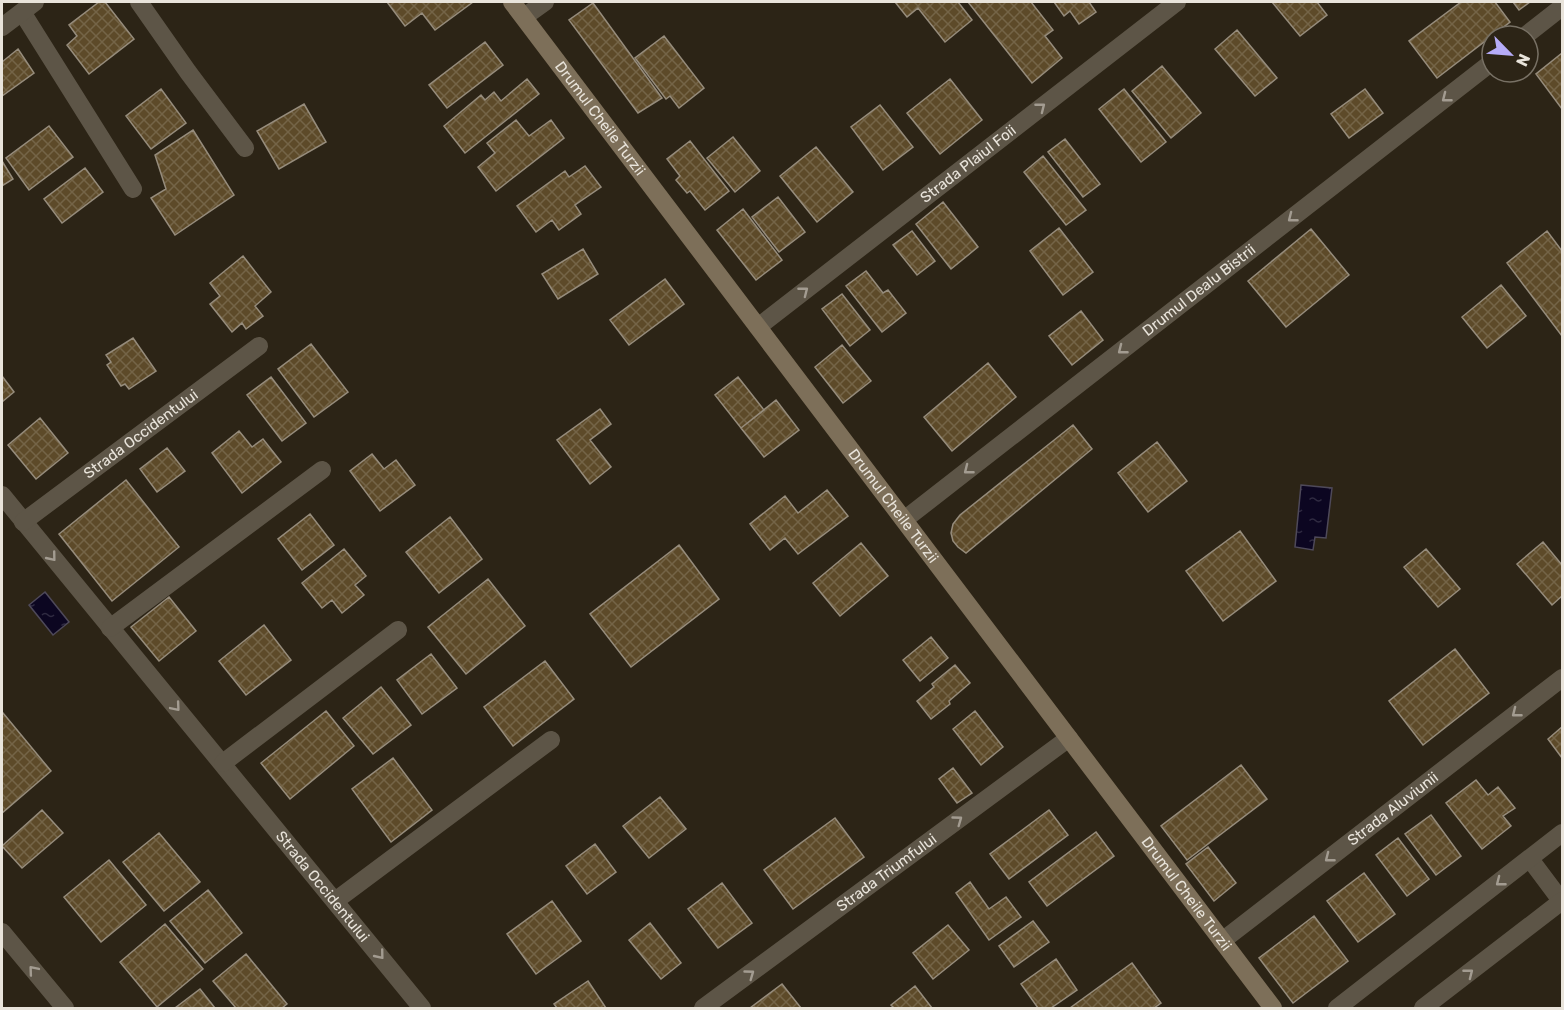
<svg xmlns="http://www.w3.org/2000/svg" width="1564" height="1010" font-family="Rubik,sans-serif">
	<defs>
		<pattern id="water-ripples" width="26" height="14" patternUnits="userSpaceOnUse" patternTransform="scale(1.5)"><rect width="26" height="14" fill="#0c0621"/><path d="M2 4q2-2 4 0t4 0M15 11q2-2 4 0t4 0" fill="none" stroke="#2f2a41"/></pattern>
		<pattern id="building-cross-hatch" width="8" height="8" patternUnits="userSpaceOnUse" patternTransform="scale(1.5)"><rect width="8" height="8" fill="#5d4a29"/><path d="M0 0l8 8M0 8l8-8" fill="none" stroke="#746447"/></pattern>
	</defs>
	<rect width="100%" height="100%" fill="#2c2416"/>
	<!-- water -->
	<path fill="url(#water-ripples)" stroke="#4e4959" stroke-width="1.5" d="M1301,485L1332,488L1326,538L1315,537L1313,550L1295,547Z
		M45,592L69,622L53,635L29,605Z"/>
	<!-- building -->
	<path fill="url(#building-cross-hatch)" stroke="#968c7c" stroke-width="1.5" d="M99,2H105L134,39L89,74L67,45L77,36L69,25Z
		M387,2H473L435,30L422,13L405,26Z
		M895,2H958L972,20L945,42L918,8L907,17Z
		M968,2H1031L1053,30L1045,36L1062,58L1032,83Z
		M1054,2H1089L1096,12L1079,24L1070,11L1064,16Z
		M1272,2H1317L1327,15L1300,36Z
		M1461,2H1495L1510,22L1437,78L1409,41Z
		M1513,2H1530L1519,10Z
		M593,3L662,98L638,113L569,20Z
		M1237,30L1277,78L1255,96L1215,49Z
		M664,36L704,88L679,108L670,96L666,99L635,58Z
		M485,42L503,65L447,108L429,85Z
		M18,49L34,73L2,96V62Z
		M1562,53V109L1536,74Z
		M1162,66L1201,113L1171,138L1132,91Z
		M527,79L539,94L465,153L444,126L481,95L485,100L494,92L501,101Z
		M950,79L982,120L940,154L907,113Z
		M161,89L186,123L151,149L126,116Z
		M1124,89L1166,142L1141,162L1099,109Z
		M1365,89L1383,113L1349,138L1331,114Z
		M304,104L326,142L279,169L257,131Z
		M880,105L913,147L883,170L851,127Z
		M516,120L529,136L551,120L564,138L496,191L478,167L495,153L487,143Z
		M49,126L73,157L29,190L6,158Z
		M193,130L234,195L175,235L151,198L166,189L155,155Z
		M733,137L760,171L735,192L707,158Z
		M1065,139L1100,184L1083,197L1048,152Z
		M690,141L729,191L705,210L690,191L687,193L676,180L680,176L667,159Z
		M816,147L853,192L817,222L780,176Z
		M1043,156L1086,210L1066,225L1024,172Z
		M2,161L13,179L2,186Z
		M585,166L601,187L575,205L581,214L559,230L552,220L536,232L517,206L565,171L569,177Z
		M85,168L103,192L62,223L44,199Z
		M778,197L805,232L779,252L752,217Z
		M943,202L978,247L951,269L916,224Z
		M743,209L782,260L756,280L717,230Z
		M1059,228L1093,272L1063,295L1030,251Z
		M1311,229L1349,275L1286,327L1248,281Z
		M912,231L935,261L917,275L893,245Z
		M1547,231L1562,251V336L1507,263Z
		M583,249L598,274L558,299L542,274Z
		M243,256L271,292L255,306L263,316L246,329L242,323L232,332L210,304L220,296L210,283Z
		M866,271L883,293L888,290L906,313L882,332L846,286Z
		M665,279L684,304L629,345L610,320Z
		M1501,285L1526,316L1487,348L1462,317Z
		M842,294L870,330L850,346L822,309Z
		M1081,311L1103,340L1072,365L1049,336Z
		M133,338L156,371L129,389L125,384L121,386L107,365L111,362L106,355Z
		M311,344L348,392L314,417L278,369Z
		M842,345L871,381L843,403L815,367Z
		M988,363L1016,397L952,451L924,417Z
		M2,376L14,392L2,402Z
		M271,377L306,423L282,441L247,395Z
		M738,377L764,410L741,428L715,395Z
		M776,400L799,430L764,457L741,428Z
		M600,409L611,424L590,440L611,467L590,484L557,440Z
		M40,418L68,453L36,479L8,445Z
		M1073,425L1092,449L966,553L958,547L953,541L951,533L953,524L960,515Z
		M239,431L252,447L263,439L281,462L242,493L212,453Z
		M1157,442L1187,481L1148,512L1118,473Z
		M167,448L185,471L157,492L140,469Z
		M372,454L384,469L396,460L415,485L380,511L350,471Z
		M126,480L179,547L112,601L59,534Z
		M827,490L848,516L798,554L785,538L770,550L750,524L785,496L798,513Z
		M310,514L334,545L302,570L278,539Z
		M450,517L482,559L439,593L406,552Z
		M1240,531L1276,581L1223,621L1186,571Z
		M1543,542L1562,565V596L1552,605L1517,564Z
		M861,543L888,576L840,616L813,583Z
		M679,545L719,599L631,667L590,614Z
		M344,549L366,576L355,585L364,595L342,613L332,600L322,608L302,583Z
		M1426,549L1460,589L1438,607L1404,567Z
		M488,579L525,626L466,674L428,627Z
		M169,597L196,631L159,661L131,627Z
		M264,625L291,660L246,695L219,661Z
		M931,637L948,658L920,681L903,660Z
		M1455,649L1489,693L1423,745L1389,701Z
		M431,654L457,688L422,714L397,680Z
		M545,661L574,699L513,746L484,707Z
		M955,665L970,683L949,701L950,704L931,719L917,701L934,687L932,684Z
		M381,687L411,725L373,754L343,718Z
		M326,711L354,746L290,799L261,763Z
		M975,711L1003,747L981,765L953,729Z
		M3,713L51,771L2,813V715Z
		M1562,727V758L1548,739Z
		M393,758L432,810L391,842L352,789Z
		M1241,765L1267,799L1187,860L1161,826Z
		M953,768L972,793L957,803L939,779Z
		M1476,780L1488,795L1498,787L1515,808L1503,816L1511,826L1482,849L1446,803Z
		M660,797L686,829L649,858L623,826Z
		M42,810L63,833L22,868L2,846Z
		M1049,810L1068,835L1009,879L990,854Z
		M1431,815L1461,856L1436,875L1405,834Z
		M835,818L864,857L793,909L764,870Z
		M1096,832L1114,856L1047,906L1029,882Z
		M159,833L200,882L164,911L123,862Z
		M1398,838L1429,879L1407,896L1376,855Z
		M595,844L616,872L587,894L566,866Z
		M1208,847L1236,883L1214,901L1186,864Z
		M109,860L146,905L101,942L64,897Z
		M1364,873L1395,914L1358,942L1327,901Z
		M970,882L989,909L1006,897L1021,917L989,940L956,893Z
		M722,883L752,923L718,948L688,909Z
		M208,890L242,933L205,963L170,921Z
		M552,901L581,941L536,974L507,934Z
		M1314,916L1348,961L1293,1003L1259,958Z
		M1033,921L1049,942L1014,967L999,946Z
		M650,923L681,963L661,979L629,940Z
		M165,924L203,969L157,1007L120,962Z
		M948,925L969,950L933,979L913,953Z
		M246,954L287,1004L282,1008H236L213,981Z
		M1056,959L1077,990L1051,1008H1038L1021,984Z
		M1132,963L1161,1003L1154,1008H1070Z
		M588,981L606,1008H557L554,1004Z
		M782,984L801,1008H750Z
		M915,986L932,1008H894L891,1005Z
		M200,989L215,1008H175Z"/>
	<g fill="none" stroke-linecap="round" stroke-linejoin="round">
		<!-- street -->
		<g stroke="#5d5547" stroke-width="18">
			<path d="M139,2L188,72L245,148"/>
			<path d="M22,12L133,189"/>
			<path d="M524,17L545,2"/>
			<path d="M2,27L35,2"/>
			<path d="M1525,36L1562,7"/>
			<path id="s1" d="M758,327L1177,2"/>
			<path id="s2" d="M2,495L422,1008"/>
			<path id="s3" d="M904,520L1492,62"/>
			<path id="s4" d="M23,522L259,346"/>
			<path d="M110,628L322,470"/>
			<path d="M223,763L398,630"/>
			<path d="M1530,859L1562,902"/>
			<path d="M335,901L551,740"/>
			<path d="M2,932L65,1008"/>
			<path id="s5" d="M1222,941L1562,678"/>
			<path id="s6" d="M703,1008L1069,738"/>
			<path d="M1337,1008L1562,833"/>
			<path d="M1423,1008L1562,901"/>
		</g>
		<!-- secondary -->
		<path stroke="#7d6f59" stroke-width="18" id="s7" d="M512,2L1273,1008"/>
	</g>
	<!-- one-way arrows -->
	<defs><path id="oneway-chevron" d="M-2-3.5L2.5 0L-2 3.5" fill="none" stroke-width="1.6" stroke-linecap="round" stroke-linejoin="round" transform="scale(1.5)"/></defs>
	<g stroke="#a39c91">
		<use href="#oneway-chevron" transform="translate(1446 98) rotate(142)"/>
		<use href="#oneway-chevron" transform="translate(1041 107) rotate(-38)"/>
		<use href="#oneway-chevron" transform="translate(1292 218) rotate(142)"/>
		<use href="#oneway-chevron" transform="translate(804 291) rotate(-38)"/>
		<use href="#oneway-chevron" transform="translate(1122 350) rotate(142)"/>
		<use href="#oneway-chevron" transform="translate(968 470) rotate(142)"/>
		<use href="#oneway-chevron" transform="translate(52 557) rotate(51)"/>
		<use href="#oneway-chevron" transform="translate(176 707) rotate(50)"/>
		<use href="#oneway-chevron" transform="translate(1516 713) rotate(142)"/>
		<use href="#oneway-chevron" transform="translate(958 820) rotate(-36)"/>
		<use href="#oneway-chevron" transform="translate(1329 858) rotate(142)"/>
		<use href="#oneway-chevron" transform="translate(1500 882) rotate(142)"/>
		<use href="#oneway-chevron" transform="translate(380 955) rotate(51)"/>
		<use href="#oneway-chevron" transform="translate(33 970) rotate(-130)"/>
		<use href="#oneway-chevron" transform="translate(1469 973) rotate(-38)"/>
		<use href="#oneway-chevron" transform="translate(750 974) rotate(-36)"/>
	</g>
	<g text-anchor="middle" stroke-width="6" stroke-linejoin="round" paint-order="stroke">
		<!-- street labels -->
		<g font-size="15" fill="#e9e4db" stroke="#2c2416">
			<text dy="5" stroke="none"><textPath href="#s7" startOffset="146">Drumul Cheile Turzii</textPath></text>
			<text dy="5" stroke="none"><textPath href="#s1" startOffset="266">Strada Plaiul Foii</textPath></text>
			<text dy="5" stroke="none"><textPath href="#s3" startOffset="374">Drumul Dealu Bistrii</textPath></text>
			<text dy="5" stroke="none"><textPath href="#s4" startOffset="147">Strada Occidentului</textPath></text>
			<text dy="5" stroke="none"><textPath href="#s7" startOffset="632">Drumul Cheile Turzii</textPath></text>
			<text dy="5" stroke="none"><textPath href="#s5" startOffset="216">Strada Aluviunii</textPath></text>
			<text dy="5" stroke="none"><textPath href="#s6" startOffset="228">Strada Triumfului</textPath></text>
			<text dy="5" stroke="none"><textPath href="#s2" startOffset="506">Strada Occidentului</textPath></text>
			<text dy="5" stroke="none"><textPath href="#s7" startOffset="1118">Drumul Cheile Turzii</textPath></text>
		</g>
	</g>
	<!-- border -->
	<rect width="1564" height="1010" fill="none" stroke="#e9e4db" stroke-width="6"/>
	<!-- north arrow -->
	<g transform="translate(1510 54) rotate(115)"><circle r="28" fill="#2c2416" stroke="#787165" stroke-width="1.5"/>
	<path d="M0-4.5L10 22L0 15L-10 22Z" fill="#b6acf8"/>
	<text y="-9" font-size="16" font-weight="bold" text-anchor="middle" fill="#e9e4db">N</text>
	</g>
</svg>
